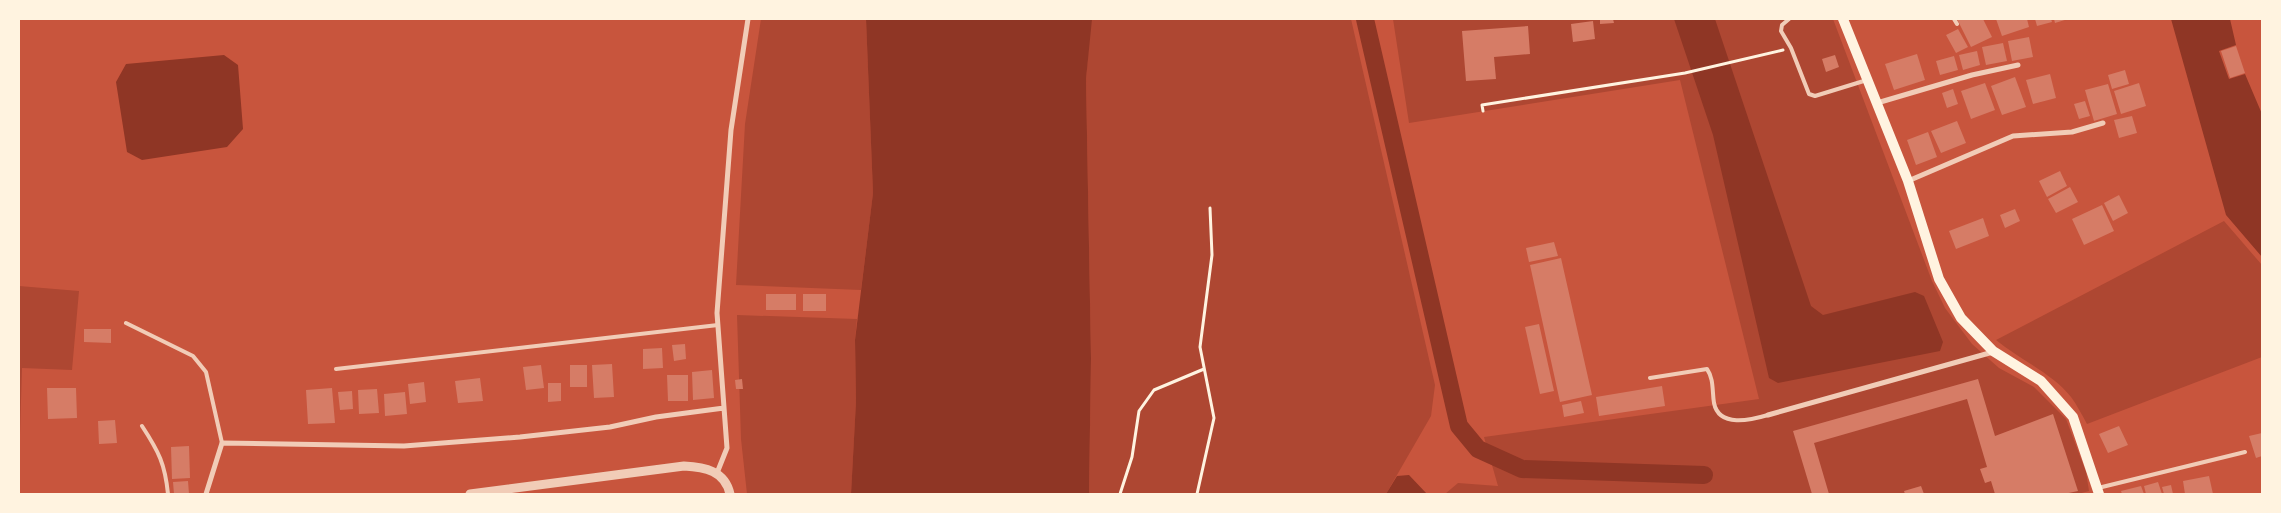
<svg xmlns="http://www.w3.org/2000/svg" width="2281" height="513" font-family="'Roboto Serif',serif">
	<rect width="100%" height="100%" fill="#c8553d"/>
	<!-- green -->
	<path fill="#ae4732" d="M761,19H866L873,193L861,290L736,285L745,124Z
		M1091,19H1351L1435,385L1431,416L1386,494H1089L1091,358L1086,79Z
		M1393,19H1833L1932,281L1945,308L1972,344L1999,368L2034,387L2066,419L2086,472L2089,491L2078,494H1445L1458,483L1498,486L1484,437L1759,399L1680,80L1409,123Z
		M2224,221L2262,265V357L2087,424C2082,415 2077,405 2071,397C2053,374 2019,359 1996,340Z
		M19,286L79,291L72,370L22,368L19,467Z
		M737,315L857,319L855,340L856,401L851,494H747L741,439Z"/>
	<!-- water -->
	<path fill="#8f3625" d="M866,19H1092L1086,79L1091,358L1089,494H851L856,401L855,340L873,193Z
		M1674,19H1715L1811,306L1823,315L1915,292L1924,296L1943,342L1940,351L1778,383L1769,378L1713,135Z
		M2171,19H2230L2236,45L2219,51L2229,79L2245,74L2262,114V257L2226,215Z
		M224,55L238,65L243,129L227,147L142,160L127,152L116,82L126,64Z
		M1409,475L1427,494H1386L1397,476Z"/>
	<g fill="none" stroke-linecap="round" stroke-linejoin="round">
		<!-- canal -->
		<path stroke="#8f3625" stroke-width="18" d="M1365,19L1459,426L1478,449L1522,469L1704,475"/>
	</g>
	<!-- building -->
	<path fill="#d67c66" d="M1600,19H1613L1614,23L1600,24Z
		M1957,19H1983L1992,37L1971,47Z
		M1996,19H2027L2029,27L2002,36Z
		M2035,19H2051L2052,22L2037,26Z
		M2054,19H2068L2055,23Z
		M1593,21L1595,39L1573,42L1571,24Z
		M1528,26L1530,54L1494,57L1496,79L1466,81L1462,31Z
		M1958,29L1968,47L1956,53L1946,35Z
		M2029,37L2033,57L2012,61L2008,41Z
		M2003,43L2007,61L1986,65L1982,47Z
		M2236,46L2245,73L2230,78L2221,51Z
		M1977,51L1980,65L1963,70L1959,55Z
		M1917,54L1925,80L1894,90L1885,64Z
		M1835,55L1839,67L1826,72L1822,59Z
		M1954,56L1958,70L1940,75L1936,61Z
		M2125,70L2129,84L2112,89L2108,75Z
		M2050,74L2056,98L2033,104L2026,80Z
		M2015,77L2026,107L2002,115L1991,86Z
		M1985,83L1995,110L1971,119L1961,91Z
		M2139,83L2146,106L2121,114L2114,91Z
		M2108,84L2117,114L2094,121L2085,90Z
		M1953,89L1958,104L1947,108L1942,93Z
		M2085,101L2090,116L2079,119L2074,104Z
		M2132,116L2137,133L2119,138L2114,120Z
		M1957,121L1966,143L1941,153L1931,131Z
		M1928,132L1937,157L1916,165L1907,140Z
		M2060,171L2067,186L2047,197L2039,181Z
		M2070,187L2078,202L2056,213L2048,199Z
		M2119,195L2128,213L2113,221L2104,203Z
		M2102,205L2114,231L2084,245L2072,219Z
		M2015,209L2020,221L2005,228L2000,215Z
		M1983,218L1989,236L1956,249L1949,231Z
		M1554,242L1558,256L1529,262L1526,248Z
		M1561,258L1592,395L1560,402L1530,265Z
		M766,294H796V310H766Z
		M803,294H826V311H803Z
		M1539,324L1554,391L1540,394L1525,327Z
		M84,329H111V343L84,342Z
		M685,344L686,359L674,361L672,345Z
		M662,348L663,368L643,369V349Z
		M612,364L614,397L594,398L592,365Z
		M541,365L544,388L526,390L523,367Z
		M570,365H587V387H570Z
		M712,370L714,398L693,400L692,372Z
		M667,375H688V401H668Z
		M480,378L483,401L458,403L455,381Z
		M742,379L743,389H736L735,380Z
		M1978,379L1995,436L2053,414L2078,491L2064,494H1995L1991,481L1985,483L1980,469L1987,467L1967,399L1814,443L1829,494H1812L1793,431Z
		M424,382L426,402L410,404L408,384Z
		M548,383H561V401L548,402Z
		M1662,386L1665,406L1599,416L1596,397Z
		M47,388H76L77,418L48,419Z
		M332,388L335,423L308,424L306,390Z
		M377,389L379,413L359,414L358,390Z
		M352,391L353,409L340,410L338,392Z
		M405,392L407,414L385,416L384,394Z
		M1581,401L1584,413L1564,417L1562,405Z
		M115,420L117,443L99,444L98,421Z
		M2119,426L2128,445L2108,453L2099,434Z
		M2262,433V456L2256,458L2249,436Z
		M189,446L190,478L172,479L171,447Z
		M2209,476L2213,494H2185L2183,481Z
		M188,481L189,494H174L173,482Z
		M2158,482L2162,494H2146L2144,486Z
		M2171,485L2173,494H2164L2162,487Z
		M1921,486L1924,494H1905L1904,491Z
		M2141,486L2144,494H2122L2121,491Z"/>
	<g fill="none" stroke-linecap="round" stroke-linejoin="round">
		<!-- path -->
		<path stroke="#fff3e0" stroke-width="3" d="M1483,111L1482,105L1685,73L1783,50
			M1120,494L1132,457L1139,411L1154,390L1204,369
			M1197,494L1214,418L1200,347L1212,255L1210,208"/>
		<!-- service -->
		<path stroke="#f1ccb7" stroke-width="4" d="M1789,19L1782,25L1781,31L1791,48L1809,94L1815,96L1867,80
			M1954,19L1957,24
			M126,323L193,356L206,372L222,443
			M336,369L718,325
			M1650,378L1707,369C1714,379 1712,391 1714,403C1719,428 1751,420 1768,415
			M142,426C159,452 165,464 168,494
			M2098,488L2245,452"/>
		<!-- minor -->
		<path stroke="#f1ccb7" stroke-width="5" d="M1877,103L1972,75L2018,65
			M1908,181L2013,136L2072,132L2103,123
			M1768,415L1993,352
			M717,473L727,448L717,313L731,130L748,19
			M206,494L222,443L404,446L520,437L610,427L656,417L724,408"/>
		<!-- tertiary -->
		<path stroke="#f1ccb7" stroke-width="9" d="M470,494L684,466C705,467 725,471 730,494"/>
		<!-- secondary -->
		<path stroke="#fff3e0" stroke-width="10" d="M1843,19L1908,181L1939,279L1961,318L1993,351L2041,381L2073,417L2099,494"/>
	</g>
	<!-- border -->
	<rect width="2281" height="513" fill="none" stroke="#fff3e0" stroke-width="40"/>
</svg>
